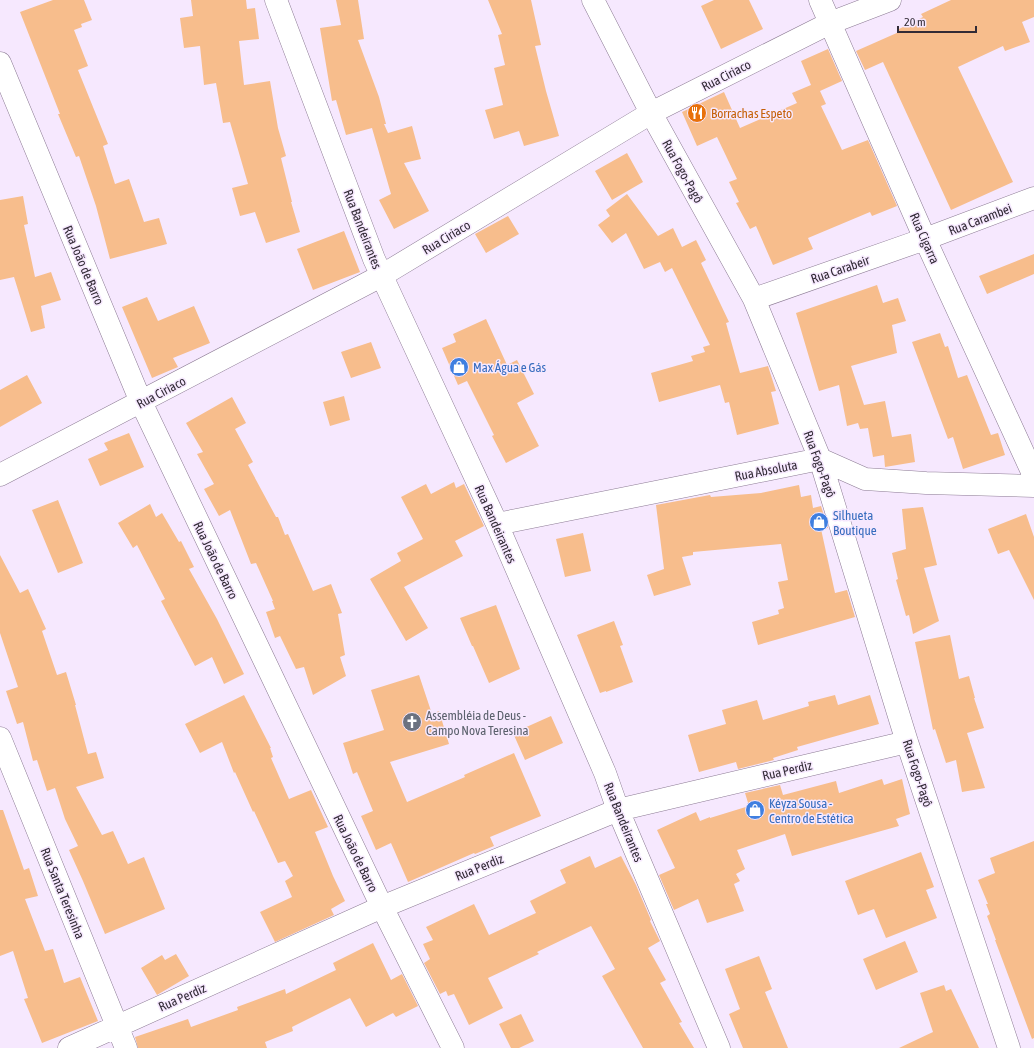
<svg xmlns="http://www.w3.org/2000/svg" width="1034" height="1048" font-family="'Asap Condensed',sans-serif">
	<rect width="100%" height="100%" fill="#f6e8fe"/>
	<!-- building -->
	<path fill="#f7bd8c" d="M53,0H84L92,20L81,24L82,27L74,30L88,66L78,70L108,144L103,146L115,184L129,179L144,222L159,218L167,244L110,259L96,206L79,156L76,157L58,114H60L20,12Z
		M191,0H246L247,9L255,8L259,39L239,41L244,85L270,81L278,128L286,156L281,158L292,202H291L300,232L266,243L255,212L240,216L232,188L248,184L230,122L223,123L216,83L204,85L200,46L184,48L180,18L193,16Z
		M336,0H358L364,39L358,40L379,97L386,124H384L388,133L412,126L421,159L404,163L429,211L394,229L379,200L391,194L372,128L346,135L336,100L332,101L320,28L341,25Z
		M488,0H531L541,45L535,46L546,91L559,136L524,146L519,131L494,139L485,110L503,105L494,68L505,65L498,35L502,34Z
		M714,0H749L763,29L721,49L701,6Z
		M951,0H1034V17L1022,22L1030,42L1005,51L1003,46L958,67L1013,182L951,210L883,62L865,70L856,51L899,32L897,30L923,17L921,14Z
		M828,49L842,81L820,91L826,104L821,106L842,150L868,140L897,206L872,216L870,212L808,238L813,249L773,265L756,226L750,229L736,203L739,202L729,182L737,179L717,137L697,146L682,112L724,92L740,128L797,103L792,93L811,85L801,61Z
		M627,153L643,182L612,200L595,171Z
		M627,194L658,236L673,228L682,247L696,240L706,260L701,263L729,322L726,323L740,373L768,366L776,391L771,392L779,424L737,435L729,402L725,403L720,385L659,402L651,373L693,361L691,356L705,352L703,347L710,345L672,268L665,272L660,262L644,269L626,233L612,243L598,225L610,216L606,210Z
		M23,196L28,224L24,225L35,277L51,272L61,300L41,306L45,328L31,332L14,277L0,280V200Z
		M508,216L519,234L486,253L475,234Z
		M344,231L360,272L313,290L297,249Z
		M1034,254V274L987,294L979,276Z
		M877,285L883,303L898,298L906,321L892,325L897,353L851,366L864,405L885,401L892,437L911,434L915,462L885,467L884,455L873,457L868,428L860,429L858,423L847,426L839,385L819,391L796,313Z
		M147,297L158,321L194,306L210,343L173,358L178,367L152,378L122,307Z
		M486,319L507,365L517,360L534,394L517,403L539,446L506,463L492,436L494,435L467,381L458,385L442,348L456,342L453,334Z
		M940,333L945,347L948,346L958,378L967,375L991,435L998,433L1005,455L963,469L953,437L948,439L912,342Z
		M371,342L381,368L351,378L341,352Z
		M27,375L42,403L0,427V390Z
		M344,396L350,420L330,426L323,402Z
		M232,397L246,423L235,429L253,462L248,465L276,517H278L285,535L288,534L313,591L331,584L342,613L338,614L345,655L340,657L346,676L313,695L304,667L296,669L280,636L275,638L266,612L275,609L272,601H273L256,563L251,564L230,510L219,516L204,489L214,484L197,454L203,452L186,423Z
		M129,433L144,467L100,486L88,459L108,450L104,443Z
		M454,482L456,488L464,484L484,526L455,541L463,556L404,587L428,628L406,641L370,579L401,561L397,553L423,539L401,497L426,484L431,494Z
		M799,485L801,497L811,495L813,508L821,506L828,528L821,529L835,593L847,590L855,617L758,645L752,622L779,614L778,610L784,608L778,582L788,580L781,544L693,552V555L682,557L691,585L654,596L647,575L664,569L656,505L710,495L711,497L761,493Z
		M58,500L83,563L58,573L32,510Z
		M150,504L156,517L162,513L179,542L181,541L194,567L189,569L217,619L244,674L224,684L212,657L195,666L161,601L165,599L137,545L133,548L118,523Z
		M923,507L937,565L924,568L939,621L913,634L909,615L906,616L896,580L898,579L892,553L906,549L902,509Z
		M1026,514L1034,537V600L1009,550L998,554L988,529Z
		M583,533L591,571L565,577L556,539Z
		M0,555L20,593L28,589L46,629L42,631L57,675L66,672L76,705H75L88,754L96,752L104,778L76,787L102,835L113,831L128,864L144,857L165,909L105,934L83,881L69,850L78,846L65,819L55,788L47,791L37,760L33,761L23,722L17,724L6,691L18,687L0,633Z
		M496,605L520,669L489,683L473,646H472L460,618Z
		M614,621L623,645L620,646L633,682L606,692V691L600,693L577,635Z
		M950,635L959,679L969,676L975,698H974L984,728L967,733L985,788L962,792L956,760L946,763L935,729L933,730L915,642Z
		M419,675L432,714L439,711L449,744L390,762L407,802L465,777L464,775L514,753L541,816L490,837L494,846L475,854L474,853L408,882L391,843L376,850L361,816L373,811L357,772L353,774L343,743L384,730L371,690Z
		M244,695L271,748H270L273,757L271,758L289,799L311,790L328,827L315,832L333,876L345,901L331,909L334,915L275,942L260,912L292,897L285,881L293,876L285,861L278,863L254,811L253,812L235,772L234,773L222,742L200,753L185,724Z
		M835,695L838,705L870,695L879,724L797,747L798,750L773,758L774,760L738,769L736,762L699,772L688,735L726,724L722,710L757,700L763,720L809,706L808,702Z
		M551,716L563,743L525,760L513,733Z
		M882,779L884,785L902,779L910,814L896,819L899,826L792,856L785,834L737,850L745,869L736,874L740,881L734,884L744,911L707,923L698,899L674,910L659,875L675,868L657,830L696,812L700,821L710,817V818L749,806L745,793L780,785L783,795L836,781L839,793Z
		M0,810H3L24,870L29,868L38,896L25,899L45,951L53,949L64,983L80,977L98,1021L42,1043L24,999L28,998L13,951L0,956Z
		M1034,841V1038L1032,1039L995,940H996L987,916L990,914L986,904H988L978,880L995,873L990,858Z
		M921,852L934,887L926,890L937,918L886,938L874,909L858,915L845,881Z
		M590,856L595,868L621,856L636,885L651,920L650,921L660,941L648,948L666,980L660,983L682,1022L679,1023L694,1048H643L602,976L615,969L591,926L537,952L539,954L488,978L503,1008L469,1025L454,994L448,996L446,991L440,994L424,963L430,959L423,944L433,940L426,927L474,904L489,935L536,913L530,901L566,883L560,870Z
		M905,941L918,972L876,990L863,959Z
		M373,943L391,980L402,974L418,1006L396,1017L393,1013L366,1027L350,998L292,1027L293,1031L265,1042L267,1048H138L135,1037L188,1019L191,1027L238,1010L237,1007L285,989L286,994L336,970L333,963Z
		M176,954L189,976L157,995L141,968L162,955L165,960Z
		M759,956L772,989L765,992L788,1048H743L729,1014L740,1009L725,969Z
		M944,985L946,991L951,989L979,1048H899L933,1032L920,993Z
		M521,1014L534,1041L519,1048H511L499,1024Z"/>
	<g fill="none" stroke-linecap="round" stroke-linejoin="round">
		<defs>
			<path id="minor" d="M276,0L374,259L497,524L605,773L618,810L719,1048
				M593,0L651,113L754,299L820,459L907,742L1009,1048
				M820,0L925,239L1034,476
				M0,63L141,402L382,907L453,1048
				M754,299L925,239L1034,198
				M0,475L381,276L651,113L830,23L890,0
				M497,524L820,459L865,479L926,483L1034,486
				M0,738L126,1048
				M69,1048L382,907L618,810L907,742"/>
		</defs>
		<!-- minor casing -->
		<use href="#minor" stroke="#8c7b94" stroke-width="23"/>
		<!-- minor -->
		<use href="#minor" stroke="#fff" stroke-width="22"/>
	</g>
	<!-- icons -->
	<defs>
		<symbol id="restaurant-disc" viewBox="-11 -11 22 22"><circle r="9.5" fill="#e8710a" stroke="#f6e8fe"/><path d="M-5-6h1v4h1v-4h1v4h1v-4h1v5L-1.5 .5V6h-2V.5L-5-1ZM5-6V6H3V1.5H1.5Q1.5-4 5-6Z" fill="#fff"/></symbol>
		<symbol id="shop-disc" viewBox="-11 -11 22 22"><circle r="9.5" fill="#3f7fe0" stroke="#f6e8fe"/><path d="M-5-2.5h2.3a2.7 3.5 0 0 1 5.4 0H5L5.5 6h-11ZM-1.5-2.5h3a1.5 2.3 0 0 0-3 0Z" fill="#fff"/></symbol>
		<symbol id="church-disc" viewBox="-11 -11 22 22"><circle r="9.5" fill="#6b7280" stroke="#f6e8fe"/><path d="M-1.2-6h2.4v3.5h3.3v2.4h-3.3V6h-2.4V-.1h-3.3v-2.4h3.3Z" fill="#fff"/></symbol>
	</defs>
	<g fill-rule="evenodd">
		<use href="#restaurant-disc" x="686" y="102" width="22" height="22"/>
		<use href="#shop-disc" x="448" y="356" width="22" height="22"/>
		<use href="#shop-disc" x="808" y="511" width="22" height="22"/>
		<use href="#church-disc" x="401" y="711" width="22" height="22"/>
		<use href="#shop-disc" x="744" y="799" width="22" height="22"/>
	</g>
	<g text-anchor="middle" stroke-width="3" stroke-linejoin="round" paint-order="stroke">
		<!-- street labels -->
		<g font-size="13" fill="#322b36" stroke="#f6e8fe">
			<text transform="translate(726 75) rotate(-27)" y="5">Rua Ciriaco</text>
			<text transform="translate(683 171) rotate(61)" y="5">Rua Fogo-Pagô</text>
			<text transform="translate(980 219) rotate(-21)" y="5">Rua Carambei</text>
			<text transform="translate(363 229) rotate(69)" y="5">Rua Bandeirantes</text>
			<text transform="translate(446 237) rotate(-31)" y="5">Rua Ciriaco</text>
			<text transform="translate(925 238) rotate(66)" y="5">Rua Cigarra</text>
			<text transform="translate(84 265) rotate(67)" y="5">Rua João de Barro</text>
			<text transform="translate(840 269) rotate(-19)" y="5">Rua Carabeir</text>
			<text transform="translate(161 392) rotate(-28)" y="5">Rua Ciriaco</text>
			<text transform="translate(820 464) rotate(70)" y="5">Rua Fogo-Pagô</text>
			<text transform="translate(766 470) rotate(-11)" y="5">Rua Absoluta</text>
			<text transform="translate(496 524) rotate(66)" y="5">Rua Bandeirantes</text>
			<text transform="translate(216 560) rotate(64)" y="5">Rua João de Barro</text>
			<text transform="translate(787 770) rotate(-13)" y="5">Rua Perdiz</text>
			<text transform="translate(918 773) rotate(72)" y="5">Rua Fogo-Pagô</text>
			<text transform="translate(624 822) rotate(68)" y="5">Rua Bandeirantes</text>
			<text transform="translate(356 853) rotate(64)" y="5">Rua João de Barro</text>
			<text transform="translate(479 867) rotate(-22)" y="5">Rua Perdiz</text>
			<text transform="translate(63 893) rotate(68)" y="5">Rua Santa Teresinha</text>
			<text transform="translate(182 997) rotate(-24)" y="5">Rua Perdiz</text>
		</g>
		<!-- food labels -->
		<g font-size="13" fill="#c56008" stroke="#f6e8fe" text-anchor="start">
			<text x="711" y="118">Borrachas Espeto</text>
		</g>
		<!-- shop labels -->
		<g font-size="13" fill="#366cbe" stroke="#f6e8fe" text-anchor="start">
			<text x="473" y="372">Max Água e Gás</text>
			<text x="833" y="520">Silhueta<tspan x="833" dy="15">Boutique</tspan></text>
			<text x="769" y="808">Kéyza Sousa -<tspan x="769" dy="15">Centro de Estética</tspan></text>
		</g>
		<!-- worship labels -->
		<g font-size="13" fill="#5b616d" stroke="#f6e8fe" text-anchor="start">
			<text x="426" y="720">Assembléia de Deus -<tspan x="426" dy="15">Campo Nova Teresina</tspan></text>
		</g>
	</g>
	<!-- scale -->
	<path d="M898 26v6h78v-6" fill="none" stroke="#322b36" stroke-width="2"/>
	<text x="904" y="26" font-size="12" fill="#322b36" stroke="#f6e8fe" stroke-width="3" paint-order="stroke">20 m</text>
</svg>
